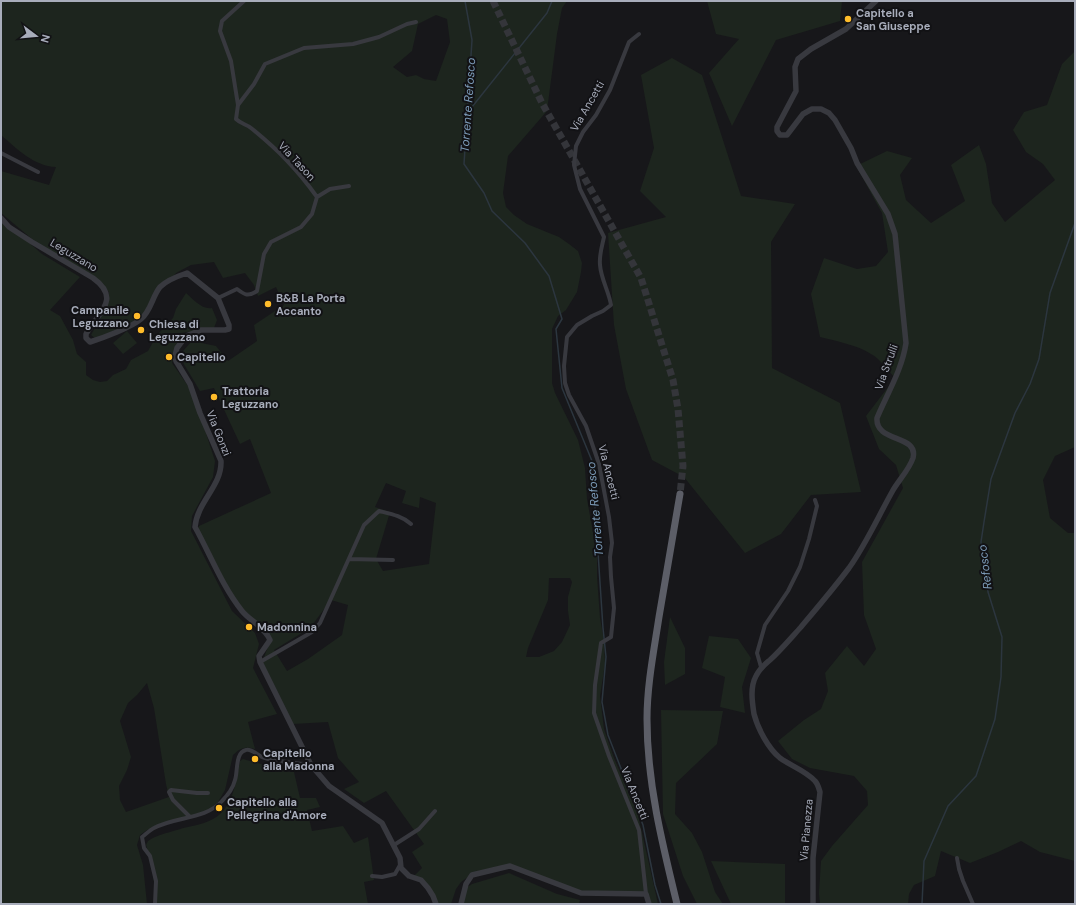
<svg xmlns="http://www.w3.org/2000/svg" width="1076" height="905" font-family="'DM Sans',sans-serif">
	<rect width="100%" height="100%" fill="#17171a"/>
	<!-- green -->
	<path fill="#1d251e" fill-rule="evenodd" d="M1,1H567L562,8L557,34L547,111L508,156L503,193L506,207L514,215L527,224L559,237L569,244L578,251L582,263L581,272L577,292L566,310L558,316L552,329V383L555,393L578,440L585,468L587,499L597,555V576L600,618L604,641L605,664L600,696L604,729L614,758L638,815L658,904H650L647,896L582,893L514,866L468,877L461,882L456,889L451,904H438L427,884L414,876L422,868L412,852L424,844L386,791L364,803L344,789L359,782L338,758L328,722L293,724L262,663L270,641L264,628L237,605L198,528L199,526L271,493L250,439L240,444L214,388L200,391L182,361L183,351L192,341L216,346L228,361L257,341L254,325L284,305L276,287L258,296L254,285L245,273L223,278L214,262L191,265L176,273L173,277L164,282L145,313L127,327L115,330L96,339L91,335L105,310L109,292L91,276L44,249L1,213V171L49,185L56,167C34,166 17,149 1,135ZM436,15L447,19L450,42L436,81L424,79L416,75L407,77L393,67L412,51L418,24ZM386,483L406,491L402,503L419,508L420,497L436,503L429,564L383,571L376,559L390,512L375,507ZM549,578H570L572,582L568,597V611L570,625L562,642L554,651L539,657H526L528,648L548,600ZM331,600L348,605L342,635L308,659L287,671L274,650L310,628Z
		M707,1H842L840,21L776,40L732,126L709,73L739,39L716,34Z
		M1075,51V447L1055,456L1043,480L1050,518L1068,533H1075V861L1040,852L1021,841L998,852L970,863L941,851L935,876L914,885L909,894L908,904H820L819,893L821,861L832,846L868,805L867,791L854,776L810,768L792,759L778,741L804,720L821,709L828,691L825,673L847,646L864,666L876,649L864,615L862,562L903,488L896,465L879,449L866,416L895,378C887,369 880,359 871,354C857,345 836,341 820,337L811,294L824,258L857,269L876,266L888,252L882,213L856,166L887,151L912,158L900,175L906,200L931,223L965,201L951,165L979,145L986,164L992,203L1005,222L1055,180L1043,164L1026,152L1013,130L1024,112L1047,105L1062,64Z
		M672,58L702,75L741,196L795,204L771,242L772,368L840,403L861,492L811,495L781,534L745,553L684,477L652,460L626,389L614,325L608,233L666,217L640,191L654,148L641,75Z
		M1,218L42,254L80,277L50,310L60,316L73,340L77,354L86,362V375L93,380L100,382L107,381L113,375L126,369L131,360L148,351L157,335L173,318L176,309L186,293C193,299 202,310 212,308L217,320L214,328L181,333L177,343L172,363L193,393L215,461L213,477L192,516L191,531L232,611L255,633L259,644L253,668L277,714L248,722L255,749C245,746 240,748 233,755L225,790L218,802L208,811L147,830L140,835L137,845L143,865L147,904H1ZM147,683L154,708L166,784L169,797L126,812L120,800L119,786L127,770L131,757L120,721L128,703L137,695Z
		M127,331L137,343L123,354L113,343Z
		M670,617L685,648V674L665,685L664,662Z
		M709,636L738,639L751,658L742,687L745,713L720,707L725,677L702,668Z
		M661,710L723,711L717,744L676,783L675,814L692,833L702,852L715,892L723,904H697L683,876L663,814Z
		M243,759L289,772H294L300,798H316L320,807L307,810L312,831L343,826L354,843L368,837L374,880L364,882L368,904H156L152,863L146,845L148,841C156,835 167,833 177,830C185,827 195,826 204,823C233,814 235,786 240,761Z
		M711,861L785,864V904H731Z
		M509,873L557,894L580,900L579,904H459L466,888L472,884Z"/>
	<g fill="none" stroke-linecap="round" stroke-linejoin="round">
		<!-- stream -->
		<path stroke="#2c363f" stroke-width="1.5" d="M465,1L472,40L464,164L484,193L492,211L525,243L549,276L562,319L556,329L562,388L592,461L603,628L606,657L602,702L608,735L643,825L655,885L661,904
			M468,112L547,13L552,1
			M922,904L924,861L948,806L976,776L995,719L1001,677L1002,637L988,592L981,542L984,522L991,479L1015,413L1030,384L1039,359L1050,293L1075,223"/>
		<!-- trunk-tunnel -->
		<path stroke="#34353a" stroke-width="7" stroke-dasharray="7 3.5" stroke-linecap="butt" d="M493,1L542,103L641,278L673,380L678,409L683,466L680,494"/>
		<!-- minor -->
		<path stroke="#38393f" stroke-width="4" d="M639,34L629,42L610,90L596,115L583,132L576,146L574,165L580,189L604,237C602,246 599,255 600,265C601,279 609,292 611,305L603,311L592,316L577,325L567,337L564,366L565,383L569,395L586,426L599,464L609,517L612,543L610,557L611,577L614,608L611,637L601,643L595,685L594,713L609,756L639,830L646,894
			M238,105L254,84L265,64L304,48L353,44L379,37L407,24L416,22
			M1,153L38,172
			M317,197L330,189L349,186
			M218,298L237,289C245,295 248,297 257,291L264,254L271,242L301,227L312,214L317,197C297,169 278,150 251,128C246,124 241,124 236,119L238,105L231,61L220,31L222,21L244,1
			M349,559L393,560
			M260,662L312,632L320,623L364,525L379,511C391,514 402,516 411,524
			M761,667L757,653L765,625L788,591L800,567L809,539L817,506L815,500
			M190,817L173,800L169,792L171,790L197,793H208
			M394,845L419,829L435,811
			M957,858L959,869L963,881L973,904
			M372,876L382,877L395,874L400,865
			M155,904L156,881L150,856L144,848L142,837C146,834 150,830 154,828C176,816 205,820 222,801C228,795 233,788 235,780C238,772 235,752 246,750C251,748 257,755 262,757C277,762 295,763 311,765"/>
		<!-- tertiary -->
		<path stroke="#38393f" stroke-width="5.5" d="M1,218L9,227L32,242L93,278C122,299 98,313 86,334V338L90,342C103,338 132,327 141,319C151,311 152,297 160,287C167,280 178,276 187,273L218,298L229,325V329L225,330H201L186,336L177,348L175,356L176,361L190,384L200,413L221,461C222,486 197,502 195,527C210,554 222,586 242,611C250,621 265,627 270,640L259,656L260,662L311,765L329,786L382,823L400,858L401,868L409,876L421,880L428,888L433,896L436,904
			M461,904L466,884L472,875L510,866L581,893L646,894L649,904
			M813,904V858L820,792C819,789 818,784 815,781C806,771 791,766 780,758C768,748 758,729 754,714C752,701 750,687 756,676C760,668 764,665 770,660C781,650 791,638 801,627C817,608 834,588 849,568C866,544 878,517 892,492C898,481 909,470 913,458C919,434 875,443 877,418C887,394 902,370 906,343L895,234L888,214L857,163L851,148L835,120L829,113L821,109H812L803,114L787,135H780L777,131V127L796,91L795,67L798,59L811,49L846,29L876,1"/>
		<!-- trunk -->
		<path stroke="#5c5e67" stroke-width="7" d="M677,904C662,843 647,782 647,719C647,685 654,650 659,617C666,576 673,535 680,494"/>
	</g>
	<!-- markers -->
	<g fill="#ffbc2a" stroke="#121215" stroke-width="1.5">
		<circle cx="848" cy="19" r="4"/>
		<circle cx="268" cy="304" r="4"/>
		<circle cx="137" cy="316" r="4"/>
		<circle cx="141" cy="330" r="4"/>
		<circle cx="169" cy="357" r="4"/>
		<circle cx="214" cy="397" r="4"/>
		<circle cx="249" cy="627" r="4"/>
		<circle cx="255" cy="759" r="4"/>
		<circle cx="219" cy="808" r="4"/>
	</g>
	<g text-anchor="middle" stroke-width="4" stroke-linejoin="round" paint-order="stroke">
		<!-- poi labels -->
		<g font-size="11" font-weight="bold" fill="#a8adbb" stroke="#121215" text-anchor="start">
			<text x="856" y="17">Capitello a<tspan x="856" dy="13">San Giuseppe</tspan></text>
			<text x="276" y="302">B&amp;B La Porta<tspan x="276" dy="13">Accanto</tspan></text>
			<text x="129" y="314" text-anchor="end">Campanile<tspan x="129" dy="13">Leguzzano</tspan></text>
			<text x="149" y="328">Chiesa di<tspan x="149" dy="13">Leguzzano</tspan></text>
			<text x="177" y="361">Capitello</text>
			<text x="222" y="395">Trattoria<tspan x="222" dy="13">Leguzzano</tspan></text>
			<text x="257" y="631">Madonnina</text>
			<text x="263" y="757">Capitello<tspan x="263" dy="13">alla Madonna</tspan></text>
			<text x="227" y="806">Capitello alla<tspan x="227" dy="13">Pellegrina d'Amore</tspan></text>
		</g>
		<!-- street labels -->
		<g font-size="11" fill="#a8adbb" stroke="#121215">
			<text transform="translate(587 106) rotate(-60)" y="4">Via Ancetti</text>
			<text transform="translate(297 161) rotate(47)" y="4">Via Tason</text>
			<text transform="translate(74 255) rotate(31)" y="4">Leguzzano</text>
			<text transform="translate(886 367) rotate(-70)" y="4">Via Strulli</text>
			<text transform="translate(219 433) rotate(68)" y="4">Via Gonzi</text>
			<text transform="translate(609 472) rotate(76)" y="4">Via Ancetti</text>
			<text transform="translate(635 793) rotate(68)" y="4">Via Ancetti</text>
			<text transform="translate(806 830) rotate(-85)" y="4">Via Pianezza</text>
		</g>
		<!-- water labels -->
		<g font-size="12" font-style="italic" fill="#7c9bb8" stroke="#121215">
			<text transform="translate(468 105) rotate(-86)" y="4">Torrente Refosco</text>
			<text transform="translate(595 509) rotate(-95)" y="4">Torrente Refosco</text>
			<text transform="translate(985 567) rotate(-97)" y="4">Refosco</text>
		</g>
	</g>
	<!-- border -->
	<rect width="1076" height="905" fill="none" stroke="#a8adbb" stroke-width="4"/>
	<!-- north arrow -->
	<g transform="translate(36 36) rotate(106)" stroke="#121215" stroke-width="3" paint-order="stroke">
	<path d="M0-3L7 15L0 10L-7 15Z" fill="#a8adbb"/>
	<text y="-6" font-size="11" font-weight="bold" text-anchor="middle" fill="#a8adbb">N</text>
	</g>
</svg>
